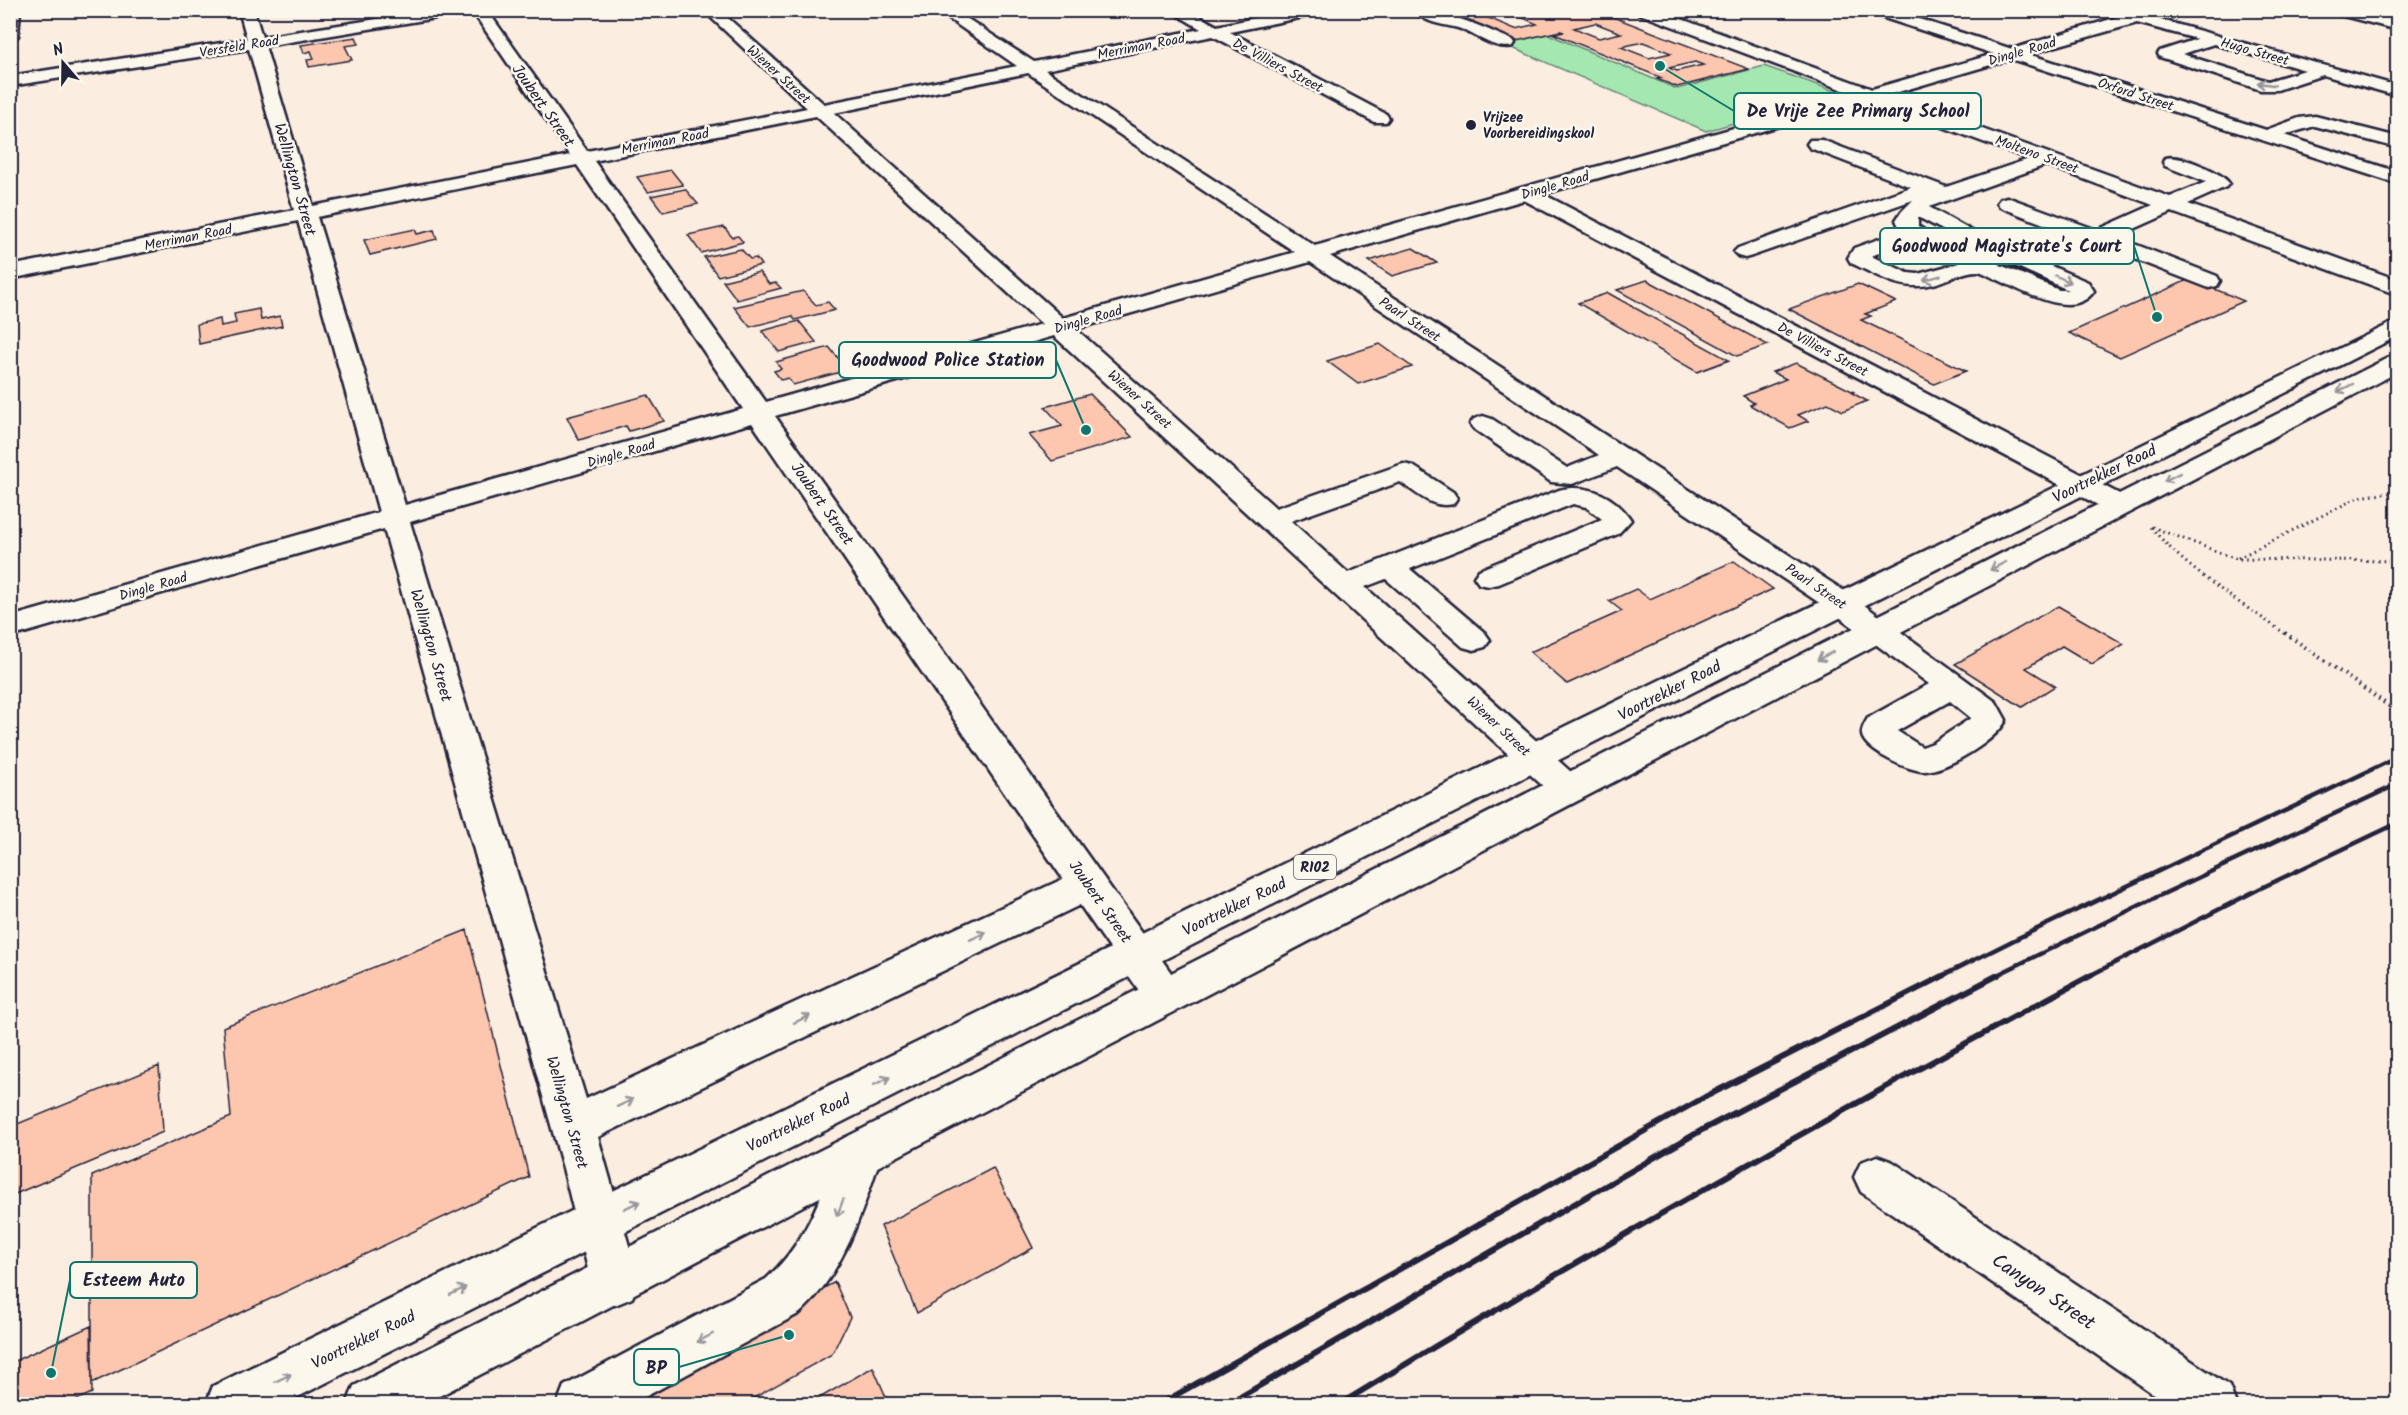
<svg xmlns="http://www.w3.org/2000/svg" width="2408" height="1415" font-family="Kalam,sans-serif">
	<rect width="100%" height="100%" fill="#fbede0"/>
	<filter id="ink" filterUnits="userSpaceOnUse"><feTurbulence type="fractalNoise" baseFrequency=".0167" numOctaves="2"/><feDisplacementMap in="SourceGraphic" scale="12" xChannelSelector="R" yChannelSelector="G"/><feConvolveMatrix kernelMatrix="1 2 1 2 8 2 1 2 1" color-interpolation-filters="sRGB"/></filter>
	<g filter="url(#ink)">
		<!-- green -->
		<path fill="#a5e7b0" stroke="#648476" stroke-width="1.5" d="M1548,34L1677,89L1764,66L1840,93L1706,131L1503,44Z"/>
		<!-- building -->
		<path fill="#fcc6af" stroke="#22223b" stroke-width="1.5" fill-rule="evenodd" d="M1429,10H1501L1481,15L1515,29L1537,24L1511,13L1524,10H1595L1749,69L1677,87L1657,79L1662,78L1554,34L1564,32L1560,31L1512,42L1456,18L1459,17L1457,16L1447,18ZM1595,23L1621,33L1599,38L1574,28ZM1643,42L1671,53L1649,58L1621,47ZM1695,62L1703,65L1677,71L1669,68Z
			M356,37L359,44L345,46L352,60L309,67L307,60L314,59L311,51L304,53L301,45Z
			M671,170L683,185L648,192L637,177Z
			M685,189L698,204L663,212L651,196Z
			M724,227L732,237L738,236L743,242L701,253L688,235Z
			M415,229L417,234L434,230L437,239L370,255L364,240Z
			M1413,248L1437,263L1392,276L1369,261Z
			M741,249L750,259L756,258L761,265L718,276L704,257Z
			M759,272L769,284L776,283L781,288L737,300L723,281Z
			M2190,279L2244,301L2120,357L2069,333Z
			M1647,280L1768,345L1737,356L1617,290Z
			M1858,284L1896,302L1865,314L1871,316L1861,320L1966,371L1934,384L1789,309Z
			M803,291L816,305L828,302L835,310L795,320L792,316L750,327L734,307Z
			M1608,293L1729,360L1697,372L1578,303Z
			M259,309L261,320L280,316L282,326L199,344L197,324L220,319L221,326L236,323L234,314Z
			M799,321L816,342L779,352L762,331Z
			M1380,344L1412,367L1358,384L1327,361Z
			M829,347L848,370L793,385L788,378L781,380L774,371L781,369L776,362Z
			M1796,363L1854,392L1852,393L1867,401L1843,411L1828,403L1798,415L1808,421L1790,428L1750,405L1754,403L1743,396L1786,379L1772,372Z
			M1090,394L1132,437L1052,461L1029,435L1062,426L1045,407Z
			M648,395L664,421L629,431L626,426L579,440L567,417Z
			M1734,561L1773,589L1567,684L1530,652L1622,611L1609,601L1636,589L1650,599Z
			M2058,606L2124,644L2092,664L2062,646L2026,668L2055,686L2022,707L1955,664Z
			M467,930L529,1177L92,1383V1176L231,1117L223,1027Z
			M159,1066L163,1132L10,1196V1127Z
			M993,1168L1033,1248L917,1313L881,1226Z
			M835,1282L850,1317L832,1354L743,1404H611Z
			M91,1326L92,1393L67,1404H10V1363Z
			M873,1367L889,1404H809Z"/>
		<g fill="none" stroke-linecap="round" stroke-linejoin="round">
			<defs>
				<path id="minor" d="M10,10H20L18,36L10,41Z
					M239,10H254L262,37L435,10H487L587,151L807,108L703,10H719L824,104L1017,66L936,10H954L1034,62L1201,29L1169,10H1188L1217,26L1294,10H1326L1319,14L1230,32L1386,114L1389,118L1386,122H1374L1213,36L1045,70L1315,246L1854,94L1637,13L1635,10H1657L1872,89L1994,54L1869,13L1867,10H1891L2012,49L2134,12L2172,10L2154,18L2398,86V96L2323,75L2277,90H2261L2160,57L2158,54L2160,51L2197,39L2137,23L2028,54L2266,130L2299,118L2315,116L2398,137V148L2315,126L2284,135L2398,172V184L2011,59L1888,95L2170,197L2206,182L2165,166L2163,162L2165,158C2180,154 2220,171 2229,183L2226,187L2188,204L2398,280V295L2172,212L2116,237L2217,276L2220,281L2217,286L2209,288L2000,207L1997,203L2000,199L2007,197L2097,230L2153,205L2046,165L1929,207L1979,235L2088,282L2094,291C2073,322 2019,289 1994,278C1989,276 1982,271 1977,271C1965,271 1949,279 1937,283C1903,293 1882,277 1851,263L1848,258L1854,248L1901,231L1896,220L1902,211L1913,200L1752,256L1745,258L1738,256L1734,252L1738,248L1911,187L1810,148L1807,144L1810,140H1822L1946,187L2029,159L1870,100L1543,194L2129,499L2133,505L2129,511L2119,513L2109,511L1524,200L1330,256L1852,596L1996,702L2006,720C1997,740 1947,770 1925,771C1910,772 1865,751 1862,735C1861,729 1865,723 1868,718L1929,684L1830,610L1617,467L1572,484L1551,482L1474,429L1470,424L1474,419L1483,416L1492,419L1567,468L1599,455L1310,262L1076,329L1276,508L1403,464L1413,466L1453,492L1457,498L1453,504C1432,509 1417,493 1400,482L1291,521L1348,573L1559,490C1588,483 1615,496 1631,520L1618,534L1499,584L1489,586L1479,584L1474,577L1479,570L1602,519L1586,507L1573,504L1410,569L1485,633L1490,640L1485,647L1474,650L1463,647L1386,579L1365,587L1581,781L1587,790L1581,799L1569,803L1557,799L1054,336L775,416L1179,984L1185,996L1179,1008L1165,1013L1151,1008L1080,905L598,1137L639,1281L632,1298L615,1305L598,1298L591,1281L563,1168L384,529L10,637V617L379,512L298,221L10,279V266L294,210L249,49L10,86V76L247,39ZM473,12L570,155L313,206L265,46ZM2214,44L2305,70L2268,81L2182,54ZM1028,73L1295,252L1063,318L834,113ZM816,116L1042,324L766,402L594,161ZM577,165L743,409L405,505L317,217ZM1918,217L1990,255L1981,257L1936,238L1918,226ZM1912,241L1959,263L1918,274L1908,273L1871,256ZM1998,258L2068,290H2059L1998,264L2000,261ZM752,423L1063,879L586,1099L410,522ZM1950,701L1971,718L1933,743L1922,747L1897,731Z
					M1413,10C1447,10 1481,27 1513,40L1515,43L1513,46C1495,51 1474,33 1458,28C1442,24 1425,23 1413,10Z
					M2330,10H2356L2398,21V30L2332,13Z
					M860,1132L876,1138L882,1153C862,1211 846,1270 800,1313L632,1404H557L564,1386L766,1279C811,1238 821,1192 844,1138Z
					M1877,1156L1893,1162L2229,1386L2236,1404H2168L1861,1192L1854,1177L1861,1162Z"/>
				<path id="major" d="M2398,320V336L284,1404H206L213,1386Z
					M2398,355V372L424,1404H347L354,1386L2390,357Z"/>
			</defs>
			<!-- minor casing -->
			<use href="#minor" stroke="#22223b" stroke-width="5"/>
			<!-- major casing -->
			<use href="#major" stroke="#22223b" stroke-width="5"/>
			<!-- path-far1 -->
			<path stroke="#22223b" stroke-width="3" stroke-dasharray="1.5 4" stroke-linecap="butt" d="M2151,527C2188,572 2240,602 2287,635
				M2152,527L2237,559L2398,561
				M2238,558L2359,497L2398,492"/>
			<!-- path -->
			<path stroke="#22223b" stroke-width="4" stroke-dasharray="1.5 4.5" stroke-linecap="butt" d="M2285,633L2389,706L2398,702"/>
			<!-- minor -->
			<use href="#minor" fill="#fbf7ec" fill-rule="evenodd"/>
			<!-- major -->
			<use href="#major" fill="#fbf7ec" fill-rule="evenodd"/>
			<!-- rail-far1 -->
			<path stroke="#22223b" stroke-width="4.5" d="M1942,976L2018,938L2398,757
				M1995,976L2161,895L2398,784
				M2089,976L2261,888L2398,823"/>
			<!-- rail -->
			<path stroke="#22223b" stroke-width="6" d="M1160,1404L1705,1097L1945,975
				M1228,1404L1702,1130L1998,975
				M1340,1404C1586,1254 1837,1111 2092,975"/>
		</g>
		<!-- one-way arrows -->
		<defs><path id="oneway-shaft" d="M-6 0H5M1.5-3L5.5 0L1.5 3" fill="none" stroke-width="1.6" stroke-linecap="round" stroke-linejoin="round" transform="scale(1.5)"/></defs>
		<g stroke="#99979c">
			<use href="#oneway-shaft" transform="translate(2266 84) rotate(-172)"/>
			<use href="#oneway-shaft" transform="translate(1932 278) rotate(165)"/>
			<use href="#oneway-shaft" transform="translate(2063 279) rotate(23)"/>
			<use href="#oneway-shaft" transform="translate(2345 388) rotate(153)"/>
			<use href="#oneway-shaft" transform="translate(2172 477) rotate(153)"/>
			<use href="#oneway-shaft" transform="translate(1998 566) rotate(153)"/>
			<use href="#oneway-shaft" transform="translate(1825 656) rotate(152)"/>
			<use href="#oneway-shaft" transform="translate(978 936) rotate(-25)"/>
			<use href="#oneway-shaft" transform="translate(802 1019) rotate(-25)"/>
			<use href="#oneway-shaft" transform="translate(882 1081) rotate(-26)"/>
			<use href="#oneway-shaft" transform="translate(625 1103) rotate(-25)"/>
			<use href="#oneway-shaft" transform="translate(632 1205) rotate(-26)"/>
			<use href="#oneway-shaft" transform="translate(840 1208) rotate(111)"/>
			<use href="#oneway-shaft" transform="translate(458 1291) rotate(-26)"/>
			<use href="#oneway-shaft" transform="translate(705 1338) rotate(152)"/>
			<use href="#oneway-shaft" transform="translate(283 1378) rotate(-26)"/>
		</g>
	</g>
	<!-- markers -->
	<circle fill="#22223b" stroke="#fbf7ec" stroke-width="2" cx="1471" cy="125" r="6"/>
	<g text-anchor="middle" stroke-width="5" stroke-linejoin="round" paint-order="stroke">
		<!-- far-street labels -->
		<g font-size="14" fill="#22223b" stroke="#fbf7ec">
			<text transform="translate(239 46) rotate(-9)" y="5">Versfeld Road</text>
			<text transform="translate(1141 46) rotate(-11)" y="5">Merriman Road</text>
			<text transform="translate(2022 51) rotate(-16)" y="5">Dingle Road</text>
			<text transform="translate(2255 51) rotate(16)" y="5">Hugo Street</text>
			<text transform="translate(1278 65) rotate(28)" y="5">De Villiers Street</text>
			<text transform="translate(779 74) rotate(42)" y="5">Wiener Street</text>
			<text transform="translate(2136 94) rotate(18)" y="5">Oxford Street</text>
			<text transform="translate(665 141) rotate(-11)" y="5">Merriman Road</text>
			<text transform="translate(2037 154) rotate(20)" y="5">Molteno Street</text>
			<text transform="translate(1555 185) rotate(-16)" y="5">Dingle Road</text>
			<text transform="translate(188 237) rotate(-11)" y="5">Merriman Road</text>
			<text transform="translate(1088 319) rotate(-16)" y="5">Dingle Road</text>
			<text transform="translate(1410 319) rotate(33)" y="5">Paarl Street</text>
			<text transform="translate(1823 349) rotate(28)" y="5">De Villiers Street</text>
			<text transform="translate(1140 399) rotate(42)" y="5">Wiener Street</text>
			<text transform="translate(621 453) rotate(-16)" y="5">Dingle Road</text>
			<text transform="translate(153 586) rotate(-16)" y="5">Dingle Road</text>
			<text transform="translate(1816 586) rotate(34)" y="5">Paarl Street</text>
			<text transform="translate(1499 726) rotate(43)" y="5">Wiener Street</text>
		</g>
		<!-- far-poi labels -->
		<g font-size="14" font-weight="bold" fill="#22223b" stroke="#fbf7ec" text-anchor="start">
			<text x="1483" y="122">Vrijzee<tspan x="1483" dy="16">Voorbereidingskool</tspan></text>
		</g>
		<!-- shield labels -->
		<rect fill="#fbf7ec" stroke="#636270" stroke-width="1.5" x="1294" y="855" width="42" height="24" rx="4.5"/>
		<g font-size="15" font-weight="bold" fill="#22223b">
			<text x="1315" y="872">R102</text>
		</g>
		<!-- street labels -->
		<g font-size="16" fill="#22223b" stroke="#fbf7ec">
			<text transform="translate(544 105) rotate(55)" y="6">Joubert Street</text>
			<text transform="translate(296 179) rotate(74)" y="6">Wellington Street</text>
			<text transform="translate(2104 473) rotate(-26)" y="6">Voortrekker Road</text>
			<text transform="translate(823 503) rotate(55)" y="6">Joubert Street</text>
			<text transform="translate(432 645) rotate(74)" y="6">Wellington Street</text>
			<text transform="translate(1669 690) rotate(-27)" y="6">Voortrekker Road</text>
			<text transform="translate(1101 901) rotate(55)" y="6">Joubert Street</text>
			<text transform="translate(1234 906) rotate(-26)" y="6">Voortrekker Road</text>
			<text transform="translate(568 1112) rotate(74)" y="6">Wellington Street</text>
			<text transform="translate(798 1122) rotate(-26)" y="6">Voortrekker Road</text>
			<text transform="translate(363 1339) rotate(-26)" y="6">Voortrekker Road</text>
		</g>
		<!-- near-street labels -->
		<g font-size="20" fill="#22223b" stroke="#fbf7ec">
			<text transform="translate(2044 1291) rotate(34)" y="7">Canyon Street</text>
		</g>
	</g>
	<!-- callouts -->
	<path fill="none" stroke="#0f766e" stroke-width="2" d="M1660 66L1734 111M2157 317L2134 246M1086 430L1056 360M51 1373L70 1280M789 1335L679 1367"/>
	<g fill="#0f766e" stroke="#fbf7ec" stroke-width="2">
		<circle cx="1660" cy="66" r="6"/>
		<circle cx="2157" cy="317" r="6"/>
		<circle cx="1086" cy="430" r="6"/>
		<circle cx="51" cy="1373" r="6"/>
		<circle cx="789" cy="1335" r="6"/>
	</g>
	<g fill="#fbf7ec" stroke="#0f766e" stroke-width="2">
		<rect x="1734" y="93" width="247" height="36" rx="6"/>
		<rect x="1880" y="228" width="254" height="36" rx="6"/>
		<rect x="839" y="342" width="217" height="36" rx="6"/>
		<rect x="70" y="1262" width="127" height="36" rx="6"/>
		<rect x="634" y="1349" width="45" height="36" rx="6"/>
	</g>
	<g font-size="18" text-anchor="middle" font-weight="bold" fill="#22223b">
		<text x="1858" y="117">De Vrije Zee Primary School</text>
		<text x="2007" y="252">Goodwood Magistrate's Court</text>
		<text x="948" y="366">Goodwood Police Station</text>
		<text x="134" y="1286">Esteem Auto</text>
		<text x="656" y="1374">BP</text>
	</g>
	<!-- margin -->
	<rect width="2408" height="1415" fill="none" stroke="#fbf7ec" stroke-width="36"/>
	<rect x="18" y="18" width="2372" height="1379" fill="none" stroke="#22223b" stroke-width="2" filter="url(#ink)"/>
	<!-- north arrow -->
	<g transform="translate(63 63) rotate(340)" stroke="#fbf7ec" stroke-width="4.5" paint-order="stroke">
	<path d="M0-4.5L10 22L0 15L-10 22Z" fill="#22223b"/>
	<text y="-9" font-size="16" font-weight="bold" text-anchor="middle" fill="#22223b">N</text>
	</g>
</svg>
